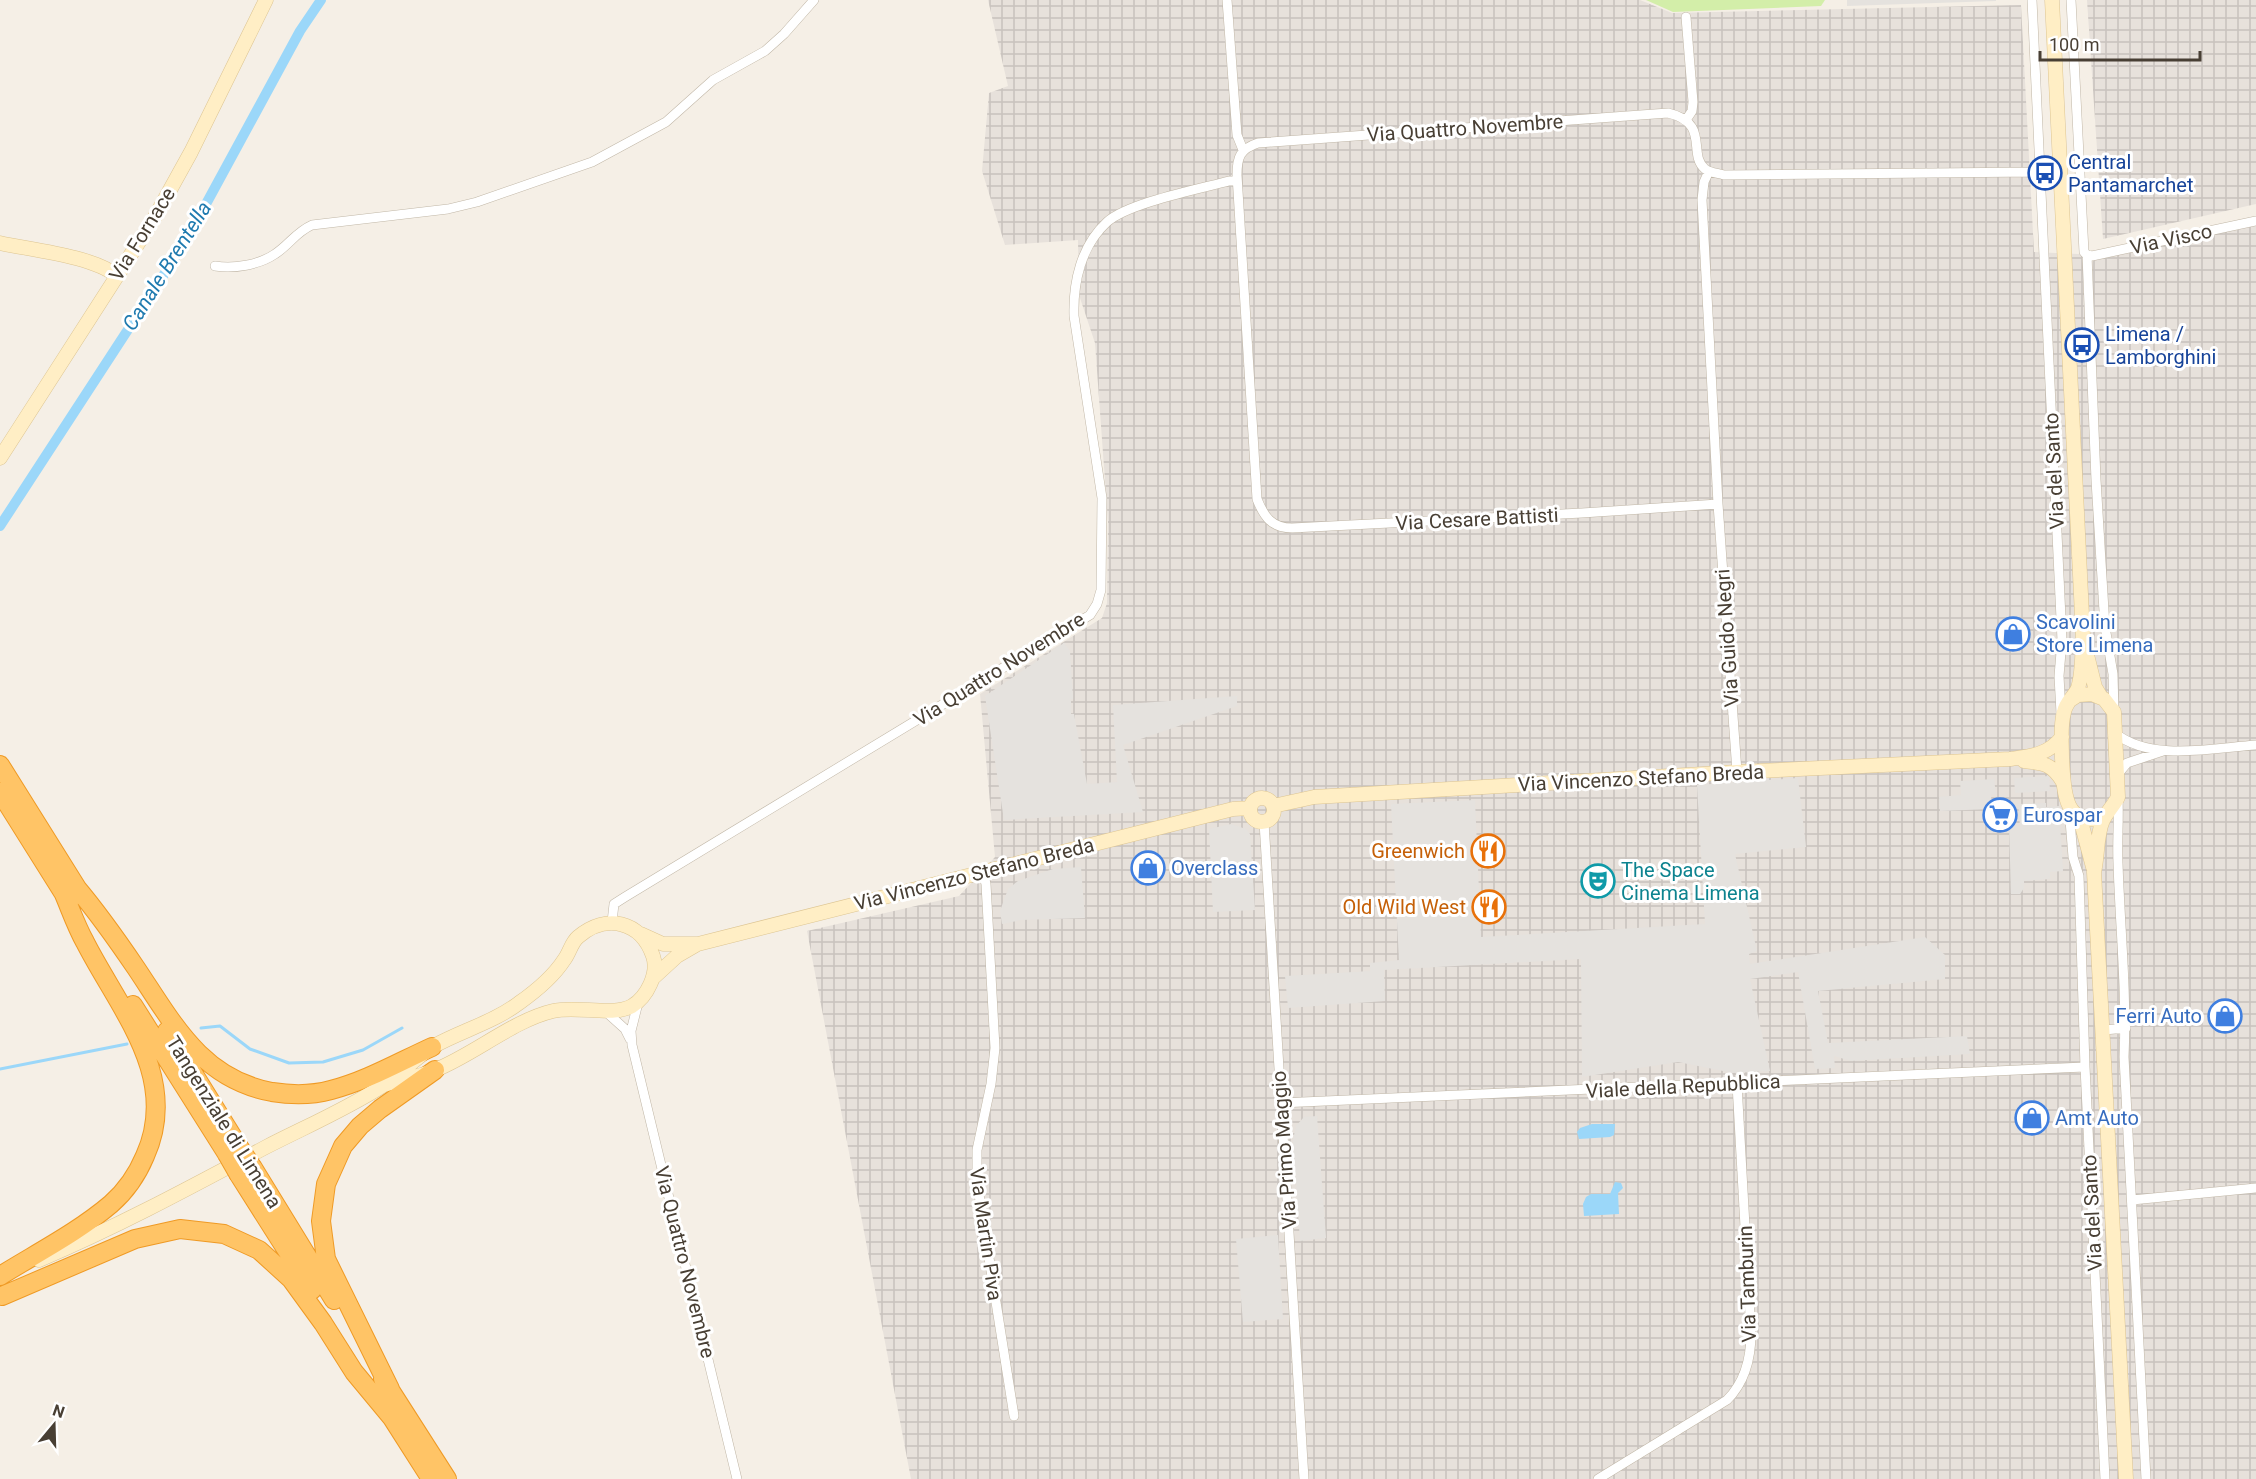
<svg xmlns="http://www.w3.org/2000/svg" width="2256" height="1479" font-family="Roboto,sans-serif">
	<defs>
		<pattern id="industrial-grid" width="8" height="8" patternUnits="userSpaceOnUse" patternTransform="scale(1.5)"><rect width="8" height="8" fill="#e7e1db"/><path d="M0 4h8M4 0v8" fill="none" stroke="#c8c2bd"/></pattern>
	</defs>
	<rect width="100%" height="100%" fill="#f5efe6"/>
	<!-- industrial -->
	<path fill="url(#industrial-grid)" d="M988,0H1640L1672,13L2021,5L2034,252L2100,255L2256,224V1479H911L807,931L959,896L995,857L980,694L1102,618L1107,603L1108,522L1095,343L1079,295L1078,240L1005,245L982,171L989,93L1008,86Z
		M2087,0H2256V204L2103,239Z"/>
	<!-- grass -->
	<path fill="#d3eea9" d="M1646,0H1825L1821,6L1673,12Z"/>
	<!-- parking -->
	<path fill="#e5e2de" d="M1847,0H1996V1L1847,6Z
		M1064,643L1070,651L1073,699H1071V714H1074L1087,784L1117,782L1113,705L1237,696V706L1123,745L1143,812L1004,820L985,696Z
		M2049,776L2050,791L2015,793L2014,778Z
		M1798,778L1806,847L1735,854L1757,951L1749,954L1750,964L1925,937L1945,955V979L1818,991L1828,1043L1967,1036L1970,1054L1851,1061L1834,1056L1835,1068L1815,1069L1798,972L1750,979L1770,1071L1733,1073L1678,1062L1582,1077L1581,959L1384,970L1385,1001L1288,1008L1285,976L1370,971V963L1399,960L1391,804L1475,800L1481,937L1705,924L1697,785Z
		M1994,779L1996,794L1991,795L1992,809L1940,811L1939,797L1961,795L1960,781Z
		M2046,803V807L2059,806L2063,871L2050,872V879L2024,881V888L2020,894H2011L2009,826H2020L2018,804Z
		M1231,824L1246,829L1250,834L1255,910L1213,912L1209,829Z
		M1081,867L1085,918L1021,920L1002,924L1000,911L1008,889L1018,881L1053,869Z
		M1317,1116L1326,1238L1300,1241L1293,1140L1296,1126L1304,1117Z
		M1278,1235L1283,1319L1243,1322L1236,1239Z"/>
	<!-- water -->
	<path fill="#9bd7f9" d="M1592,1124H1615L1614,1135L1610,1137L1579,1139L1577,1132L1580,1128Z
		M1615,1182L1621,1183L1623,1188L1618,1193L1619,1214L1584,1216L1583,1204L1586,1197L1591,1194H1610Z"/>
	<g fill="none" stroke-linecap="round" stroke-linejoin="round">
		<!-- stream -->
		<path stroke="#9bd7f9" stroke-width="3" d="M201,1028L220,1026L250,1049L289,1063L323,1062L363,1050L402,1028
			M0,1069L127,1044"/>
		<!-- canal -->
		<path stroke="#9bd7f9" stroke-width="10" d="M0,526L187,239L300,31L321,0"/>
		<defs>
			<path id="street" d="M1227,0L1237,135L1243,150
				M2032,0L2062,640L2059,676L2061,713
				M2071,0L2084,252L2087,255L2096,480L2105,627L2113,674L2114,712
				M1686,17L1693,102L1692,111L1686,120
				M1709,171L1704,182L1702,200L1718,504L1737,772
				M2087,255L2092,256L2256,221
				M215,266C234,269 259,265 275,254C289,245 296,232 312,225L448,209L477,202L592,162L666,122L713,80L765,51L784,34L814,0
				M1718,504L1582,513L1292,528C1272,528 1264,517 1257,499L1237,175C1237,157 1240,149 1258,143L1668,113C1711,123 1687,154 1705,169C1710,173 1718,173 1724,175L2040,172
				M2115,733C2150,762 2213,748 2256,745
				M2117,775L2127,763L2163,751
				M2118,799C2119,820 2117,842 2118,863C2120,928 2127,992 2124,1057L2146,1479
				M2069,808L2073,857L2079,876L2085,1067L2105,1479
				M1264,822L1304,1479
				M983,873L986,884L995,1048L991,1084L977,1150V1182L1014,1416
				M612,922L614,904L625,897L1090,615L1097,604L1101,590L1102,498L1074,316C1073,282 1081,246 1107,222C1128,203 1199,189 1229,181H1237
				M638,1003L631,1031L632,1045L737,1479
				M604,1010L625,1029L630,1039
				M2104,1030L2126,1028
				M1280,1103L2085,1067
				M2132,1200L2256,1188
				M1598,1479L1727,1400C1745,1382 1751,1357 1751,1333L1737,1084"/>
			<path id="secondary" d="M2052,0L2083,636C2082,653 2083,672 2078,688C2074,697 2066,702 2064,712C2060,726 2062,743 2062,758C2064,788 2062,827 2103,818
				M0,243C32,250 93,256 117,276
				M0,458L155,217L191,152L266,0
				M2086,651L2095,687L2101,697
				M2072,699L2078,695L2092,694L2104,699L2114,712L2118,797C2114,805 2107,812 2103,820C2096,836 2098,856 2094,872L2126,1479
				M2024,761C2044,763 2052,764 2063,782
				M1250 810a12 12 0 1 1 24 0a12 12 0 1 1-24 0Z
				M1273,806L1314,797L1737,772L2010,759C2031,756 2048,755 2062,737
				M2080,818L2093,867
				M641,934L663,944H698L1233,809L1250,808
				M653,978L677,956L696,945
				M39,1260C117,1227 191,1187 266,1147C305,1127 347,1109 384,1085C401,1074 416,1057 434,1046C461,1031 494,1022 519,1003C536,991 553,977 564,960C570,952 571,943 578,937C606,913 641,921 653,956C659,973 647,997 632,1006C612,1017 577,1005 553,1011C514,1020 473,1055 435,1070C419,1077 401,1080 384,1085"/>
			<path id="highway" d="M0,765L82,896
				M0,792L69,902
				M76,887C98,913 117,940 136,968C173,1023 201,1079 272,1092C291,1095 313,1095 331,1090C366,1081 399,1062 432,1047
				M133,1005L227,1154
				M167,1031L239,1147
				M253,1168L334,1300
				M239,1175L312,1290
				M0,1276C37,1253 78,1232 111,1204C127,1190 137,1175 145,1156C181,1077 119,1009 85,942C76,926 70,908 63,892
				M2,1296L135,1239L180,1229L224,1234L259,1250L291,1279L323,1323L354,1372L393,1419
				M383,1379L447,1479
				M390,1389L326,1259L321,1221L326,1184L343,1146L360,1126L380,1109L435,1070
				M387,1410L431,1479"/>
		</defs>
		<!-- street casing -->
		<use href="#street" stroke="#c1b7a7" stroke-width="10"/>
		<!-- secondary casing -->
		<use href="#secondary" stroke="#ddc592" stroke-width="15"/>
		<!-- highway casing -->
		<use href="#highway" stroke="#ef9a25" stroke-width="20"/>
		<!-- street -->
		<use href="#street" stroke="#fff" stroke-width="9"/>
		<!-- secondary -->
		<use href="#secondary" stroke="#ffeec5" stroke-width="14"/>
		<!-- highway -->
		<use href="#highway" stroke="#ffc466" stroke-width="18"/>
		<defs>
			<path id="highway-bridge" d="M239,1147L253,1168
				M227,1154L239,1175"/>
		</defs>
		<!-- highway-bridge casing -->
		<use href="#highway-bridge" stroke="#ef9a25" stroke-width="20" stroke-linecap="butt"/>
		<!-- highway-bridge -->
		<use href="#highway-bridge" stroke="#ffc466" stroke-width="18"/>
	</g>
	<!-- icons -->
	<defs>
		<symbol id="bus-ring" viewBox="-11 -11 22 22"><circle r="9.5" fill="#fff" stroke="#1a4fb4" stroke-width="1.5"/><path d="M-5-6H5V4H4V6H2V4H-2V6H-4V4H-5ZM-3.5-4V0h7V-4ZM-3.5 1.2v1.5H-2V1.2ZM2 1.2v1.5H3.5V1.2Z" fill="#1a4fb4"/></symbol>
		<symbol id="shop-ring" viewBox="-11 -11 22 22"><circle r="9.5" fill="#fff" stroke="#3f7fe0" stroke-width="1.5"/><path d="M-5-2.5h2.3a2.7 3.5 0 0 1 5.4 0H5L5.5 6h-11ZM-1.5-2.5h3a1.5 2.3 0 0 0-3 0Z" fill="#3f7fe0"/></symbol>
		<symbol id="supermarket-ring" viewBox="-11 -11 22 22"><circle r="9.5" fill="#fff" stroke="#3f7fe0" stroke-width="1.5"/><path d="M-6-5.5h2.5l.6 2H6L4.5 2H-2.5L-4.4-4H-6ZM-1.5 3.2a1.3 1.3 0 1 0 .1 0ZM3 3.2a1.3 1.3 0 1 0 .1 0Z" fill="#3f7fe0"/></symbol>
		<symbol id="restaurant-ring" viewBox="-11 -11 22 22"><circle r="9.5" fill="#fff" stroke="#e8710a" stroke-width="1.5"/><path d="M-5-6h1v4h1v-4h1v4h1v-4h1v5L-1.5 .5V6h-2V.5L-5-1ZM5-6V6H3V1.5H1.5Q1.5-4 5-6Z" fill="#e8710a"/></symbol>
		<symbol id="theatre-ring" viewBox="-11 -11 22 22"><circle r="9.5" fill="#fff" stroke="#0f9aa8" stroke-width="1.5"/><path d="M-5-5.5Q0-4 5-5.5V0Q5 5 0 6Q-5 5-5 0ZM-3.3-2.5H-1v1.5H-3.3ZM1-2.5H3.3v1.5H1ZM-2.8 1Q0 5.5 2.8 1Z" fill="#0f9aa8"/></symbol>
	</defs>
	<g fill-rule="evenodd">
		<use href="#bus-ring" x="2026" y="154" width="38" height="38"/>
		<use href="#bus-ring" x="2063" y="326" width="38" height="38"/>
		<use href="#shop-ring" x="1994" y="615" width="38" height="38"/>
		<use href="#supermarket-ring" x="1981" y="796" width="38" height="38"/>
		<use href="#restaurant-ring" x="1469" y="832" width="38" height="38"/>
		<use href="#shop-ring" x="1129" y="849" width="38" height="38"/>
		<use href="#theatre-ring" x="1579" y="862" width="38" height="38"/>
		<use href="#restaurant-ring" x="1470" y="888" width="38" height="38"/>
		<use href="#shop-ring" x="2206" y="997" width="38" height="38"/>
		<use href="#shop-ring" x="2013" y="1099" width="38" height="38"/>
	</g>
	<g text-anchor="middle" stroke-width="6" stroke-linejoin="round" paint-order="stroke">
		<!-- street labels -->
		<g font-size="20" fill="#483f34" stroke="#fff">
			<text transform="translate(1465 128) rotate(-4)" y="7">Via Quattro Novembre</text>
			<text transform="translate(142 234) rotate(-58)" y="7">Via Fornace</text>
			<text transform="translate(2171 239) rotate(-12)" y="7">Via Visco</text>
			<text transform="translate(2054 471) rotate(-93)" y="7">Via del Santo</text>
			<text transform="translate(1477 519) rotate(-3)" y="7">Via Cesare Battisti</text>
			<text transform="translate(1727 638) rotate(-94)" y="7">Via Guido Negri</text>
			<text transform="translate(999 669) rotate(-32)" y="7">Via Quattro Novembre</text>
			<text transform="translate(1641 778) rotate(-3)" y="7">Via Vincenzo Stefano Breda</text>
			<text transform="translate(974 874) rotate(-14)" y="7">Via Vincenzo Stefano Breda</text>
			<text transform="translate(1683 1086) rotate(-3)" y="7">Viale della Repubblica</text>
			<text transform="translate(224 1122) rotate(58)" y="7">Tangenziale di Limena</text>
			<text transform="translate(1284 1150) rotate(-94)" y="7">Via Primo Maggio</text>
			<text transform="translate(2092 1213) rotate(-93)" y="7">Via del Santo</text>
			<text transform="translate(986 1234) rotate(82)" y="7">Via Martin Piva</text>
			<text transform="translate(685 1262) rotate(76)" y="7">Via Quattro Novembre</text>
			<text transform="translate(1747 1284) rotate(-92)" y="7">Via Tamburin</text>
		</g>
		<!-- transit labels -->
		<g font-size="20" fill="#164399" stroke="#fff" text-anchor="start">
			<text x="2068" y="169">Central<tspan x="2068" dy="23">Pantamarchet</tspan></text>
			<text x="2105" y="341">Limena /<tspan x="2105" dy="23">Lamborghini</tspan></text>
		</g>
		<!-- shop labels -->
		<g font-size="20" fill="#366cbe" stroke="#fff" text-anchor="start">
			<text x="2036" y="629">Scavolini<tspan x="2036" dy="23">Store Limena</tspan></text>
			<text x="2023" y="822">Eurospar</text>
			<text x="1171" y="875">Overclass</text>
			<text x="2202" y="1023" text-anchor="end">Ferri Auto</text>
			<text x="2055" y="1125">Amt Auto</text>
		</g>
		<!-- food labels -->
		<g font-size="20" fill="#c56008" stroke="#fff" text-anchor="end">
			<text x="1465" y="858">Greenwich</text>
			<text x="1466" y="914">Old Wild West</text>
		</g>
		<!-- culture labels -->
		<g font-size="20" fill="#0d838f" stroke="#fff" text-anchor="start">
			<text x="1621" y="877">The Space<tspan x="1621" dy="23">Cinema Limena</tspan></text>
		</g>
		<!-- water labels -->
		<g font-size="21" font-style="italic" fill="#1e7aaf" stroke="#fff">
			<text transform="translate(167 266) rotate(-58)" y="7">Canale Brentella</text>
		</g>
	</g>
	<!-- north arrow -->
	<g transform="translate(54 1425) rotate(19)" stroke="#ffffff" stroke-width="4.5" paint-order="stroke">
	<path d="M0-4.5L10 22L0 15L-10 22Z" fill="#483f34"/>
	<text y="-9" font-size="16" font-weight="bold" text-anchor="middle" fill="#483f34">N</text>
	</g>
	<!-- scale -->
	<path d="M2040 51v9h160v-9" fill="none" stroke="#483f34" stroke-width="3"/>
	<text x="2049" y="51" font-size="18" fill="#483f34" stroke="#ffffff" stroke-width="4.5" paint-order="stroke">100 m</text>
</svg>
